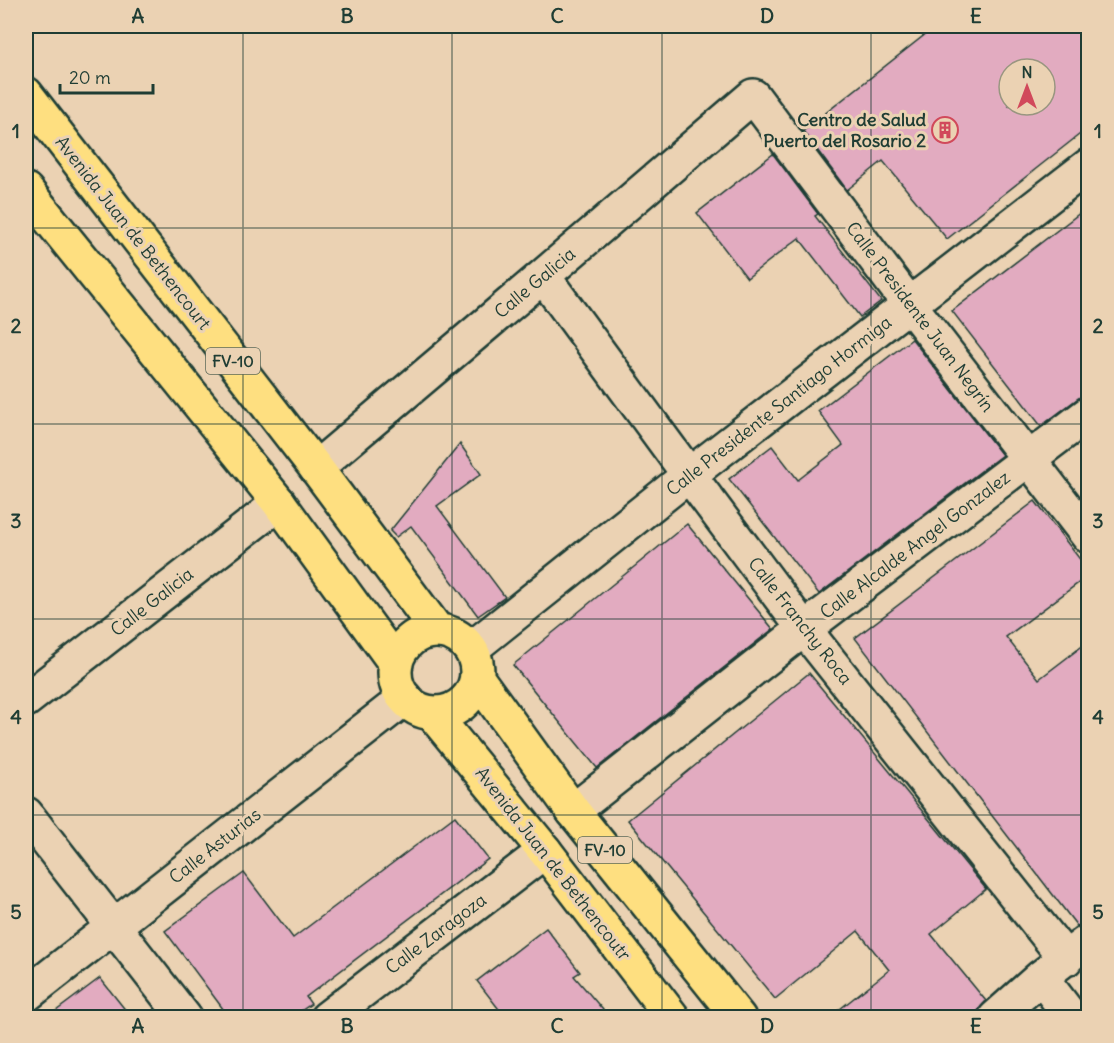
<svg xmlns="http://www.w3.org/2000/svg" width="1114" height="1043" font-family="Delius,sans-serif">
	<rect width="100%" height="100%" fill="#ebd2b3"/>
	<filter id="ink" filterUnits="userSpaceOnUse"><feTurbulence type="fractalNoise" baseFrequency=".0167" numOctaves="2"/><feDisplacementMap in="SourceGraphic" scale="12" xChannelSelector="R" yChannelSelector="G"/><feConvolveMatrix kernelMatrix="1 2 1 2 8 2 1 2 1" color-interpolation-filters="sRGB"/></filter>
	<g filter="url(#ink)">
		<!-- building -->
		<path fill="#e2abc0" stroke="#1f3d34" stroke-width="1.5" fill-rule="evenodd" d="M936,26H1089V127L947,239L883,161L847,190L803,131ZM1009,69H1045V105H1009Z
			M773,154L818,214L815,216L881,301L860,317L799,238L747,278L697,213Z
			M1089,206V390L1041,426L952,311Z
			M912,339L1002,455L819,594L729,479L772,446L798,480L843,445L818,411Z
			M460,444L481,474L437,506L505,597L478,616L411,526L396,537L390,531Z
			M1035,501L1089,571V575L1006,637L1039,679L1089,641V923H1085L1077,926L855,638Z
			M687,524L773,629L597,768L513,665Z
			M809,673L986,889L931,934L986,1001L977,1012V1017H830L889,970L858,931L775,999L628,820Z
			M455,816L488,859L306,997L311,1004L292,1017H229L165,931L244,873L293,938Z
			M546,928L580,972L574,976L609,1017H505L477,981Z
			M100,978L131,1017H48Z"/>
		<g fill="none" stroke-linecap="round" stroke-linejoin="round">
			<defs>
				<path id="street" d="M543,276L689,475L804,629L1066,959
					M316,468L543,276L753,96L909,304L1088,536
					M471,649L689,475L1088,166
					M26,700L279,503
					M573,811L804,629L1088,414
					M26,814L185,1018
					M1041,977L1072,1018
					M26,995L405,698
					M327,1018L545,851
					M995,1018L1041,977L1088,941"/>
				<path id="primary" d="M26,94L316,468L437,630
					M26,190L279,503L396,664
					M395 672a41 41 0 1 1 82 0a41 41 0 1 1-82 0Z
					M477,678L573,811L739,1018
					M432,713L545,851L673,1018"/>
			</defs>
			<!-- street casing -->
			<use href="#street" stroke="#1f3d34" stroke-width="38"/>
			<!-- primary casing -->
			<use href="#primary" stroke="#1f3d34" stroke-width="38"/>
			<!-- street -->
			<use href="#street" stroke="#ebd2b3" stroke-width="33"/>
			<!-- primary -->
			<use href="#primary" stroke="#fedf80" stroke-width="33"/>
		</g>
	</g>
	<!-- grid -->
	<path fill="none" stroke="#1f3d34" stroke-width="1.5" stroke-opacity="0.55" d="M243,26V1018M452,26V1018M662,26V1018M871,26V1018M26,228H1088M26,424H1088M26,619H1088M26,815H1088"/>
	<!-- icons -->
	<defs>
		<symbol id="building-ring" viewBox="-11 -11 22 22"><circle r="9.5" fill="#ebd2b3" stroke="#d1495b" stroke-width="1.5"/><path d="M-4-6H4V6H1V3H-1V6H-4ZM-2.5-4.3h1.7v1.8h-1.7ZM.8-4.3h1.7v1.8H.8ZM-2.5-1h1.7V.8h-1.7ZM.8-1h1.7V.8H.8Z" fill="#d1495b"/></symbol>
	</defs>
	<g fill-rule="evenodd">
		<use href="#building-ring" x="930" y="115" width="30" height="30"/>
	</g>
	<g text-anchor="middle" stroke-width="6" stroke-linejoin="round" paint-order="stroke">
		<!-- shield labels -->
		<g fill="#ebd2b3" stroke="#5c6a5a" stroke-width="1.5">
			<rect x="206" y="348" width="54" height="26" rx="4.5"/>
			<rect x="578" y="837" width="54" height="26" rx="4.5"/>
		</g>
		<g font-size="16" font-weight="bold" fill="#1f3d34">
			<text x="233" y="367">FV-10</text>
			<text x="605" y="856">FV-10</text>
		</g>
		<!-- poi labels -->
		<g font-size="18" font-weight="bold" fill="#1f3d34" stroke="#ebd2b3" text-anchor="end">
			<text x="926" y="126">Centro de Salud<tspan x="926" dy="21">Puerto del Rosario 2</tspan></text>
		</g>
		<!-- street labels -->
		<g font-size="18" fill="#1f3d34" stroke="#ebd2b3">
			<text transform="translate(133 233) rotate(52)" y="6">Avenida Juan de Bethencourt</text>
			<text transform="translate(535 283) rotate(-40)" y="6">Calle Galicia</text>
			<text transform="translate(920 317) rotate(53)" y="6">Calle Presidente Juan Negrín</text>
			<text transform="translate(779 406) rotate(-38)" y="6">Calle Presidente Santiago Hormiga</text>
			<text transform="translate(915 545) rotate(-37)" y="6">Calle Alcalde Angel Gonzalez</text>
			<text transform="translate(152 602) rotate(-38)" y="6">Calle Galicia</text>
			<text transform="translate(800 621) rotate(52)" y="6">Calle Franchy Roca</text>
			<text transform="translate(215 846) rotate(-38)" y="6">Calle Asturias</text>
			<text transform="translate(553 864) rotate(52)" y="6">Avenida Juan de Bethencoutr</text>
			<text transform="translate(436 934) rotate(-37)" y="6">Calle Zaragoza</text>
		</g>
	</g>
	<!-- margin -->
	<rect width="1114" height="1043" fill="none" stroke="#ebd2b3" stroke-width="66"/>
	<!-- north arrow -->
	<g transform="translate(1027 87)"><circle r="28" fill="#ebd2b3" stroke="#999680" stroke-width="1.5"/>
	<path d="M0-4.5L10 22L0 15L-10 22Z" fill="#d1495b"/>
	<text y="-9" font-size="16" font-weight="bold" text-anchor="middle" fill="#1f3d34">N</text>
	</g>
	<!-- scale -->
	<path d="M60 84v9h93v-9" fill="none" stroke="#1f3d34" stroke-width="3"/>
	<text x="69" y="84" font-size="18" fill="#1f3d34" stroke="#ebd2b3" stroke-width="4.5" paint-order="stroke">20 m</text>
	<rect x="33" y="33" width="1048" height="977" fill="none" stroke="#1f3d34" stroke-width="2"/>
	<g font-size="20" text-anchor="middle" font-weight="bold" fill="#1f3d34">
		<text x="138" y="23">A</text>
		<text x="347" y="23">B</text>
		<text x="557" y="23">C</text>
		<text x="767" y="23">D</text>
		<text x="976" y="23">E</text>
		<text x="16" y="138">1</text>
		<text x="1098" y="138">1</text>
		<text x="16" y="333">2</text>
		<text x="1098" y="333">2</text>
		<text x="16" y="528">3</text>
		<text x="1098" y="528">3</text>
		<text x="16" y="724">4</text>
		<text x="1098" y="724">4</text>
		<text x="16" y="919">5</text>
		<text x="1098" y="919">5</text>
		<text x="138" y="1033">A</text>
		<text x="347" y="1033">B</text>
		<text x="557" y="1033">C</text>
		<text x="767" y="1033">D</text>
		<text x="976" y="1033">E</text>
	</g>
</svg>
